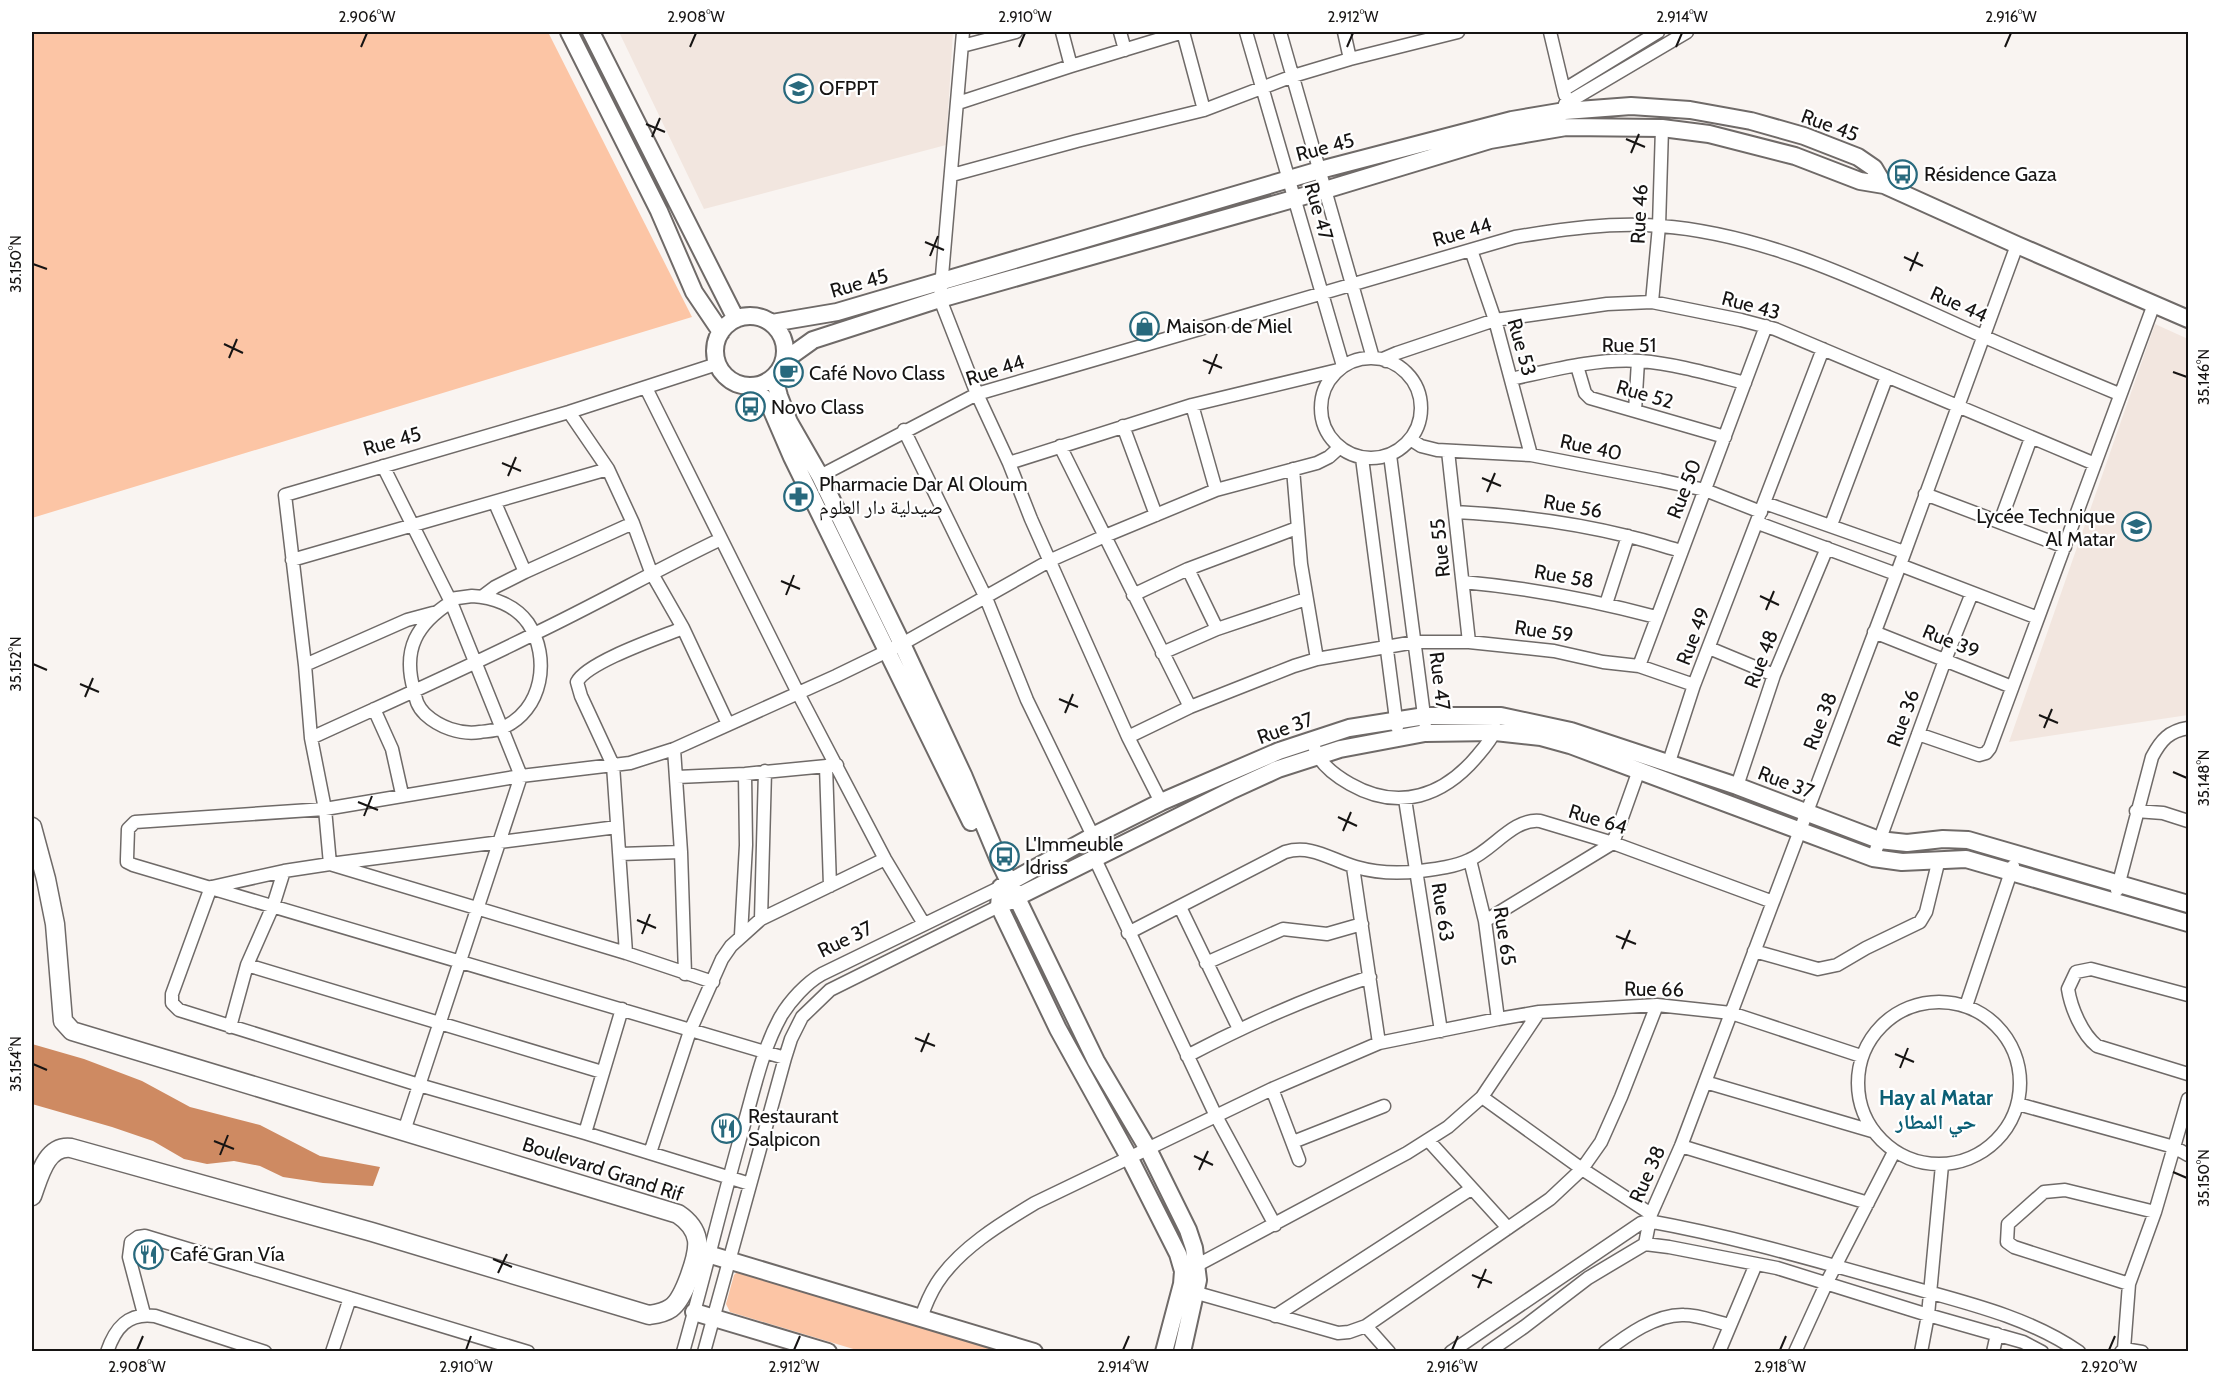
<svg xmlns="http://www.w3.org/2000/svg" width="2220" height="1383" font-family="Cabin,'Noto Naskh Arabic',sans-serif">
	<rect width="100%" height="100%" fill="#f9f4f1"/>
	<!-- built -->
	<path fill="#f2e6df" d="M619,32H953L946,145L704,209Z
		M2155,324L2188,339V715L2009,742Z"/>
	<!-- green -->
	<path fill="#fcc5a5" d="M32,32H548L692,317L32,518Z
		M737,1272H742L1003,1351H860L730,1312L726,1304L734,1275Z"/>
	<!-- water -->
	<path fill="#ce8a62" d="M32,1044L84,1059L142,1081L190,1107L260,1125L320,1156L380,1167L373,1186L323,1183L283,1177L260,1166L234,1161L207,1164L184,1159L153,1141L112,1127L32,1104Z"/>
	<g fill="none" stroke-linecap="round" stroke-linejoin="round">
		<defs>
			<path id="minor" d="M963,32L940,299L977,394L1009,463L1031,519L1128,737L1161,802
				M1062,32L1071,66
				M1120,32L1125,50
				M1183,32L1204,110
				M1246,32L1343,366
				M1280,32L1373,358
				M1344,32L1350,59
				M1550,32L1565,95
				M962,46L1016,32
				M1565,89L1658,32
				M958,103L1071,66L1183,32
				M1565,104L1687,32
				M952,175L1077,141L1204,110L1293,76L1350,59L1458,32
				M1471,250L1495,320L1531,455
				M1652,302L1659,226L1662,128
				M1321 408a50 50 0 1 1 100 0a50 50 0 1 1-100 0Z
				M1386,361L1383,359L1397,353L1495,320L1607,304L1652,302L1741,320L1775,329L2095,464
				M1577,366L1585,393L1590,398L1725,437
				M1511,379C1553,370 1597,358 1640,361C1676,364 1710,374 1745,383
				M646,388L798,693L885,859L924,924
				M1192,405L1216,490
				M1635,411L1638,361
				M569,412L608,469L633,523L651,572L683,628L728,724
				M1123,426L1156,515
				M904,430L986,598L1027,700L1093,836
				M1410,439L1421,446L1437,450L1531,455L1660,480L1705,490L1761,512
				M1060,446L1190,707
				M1448,451L1469,642
				M1390,455L1425,723
				M1362,458L1397,727
				M1009,463L1192,405L1338,370
				M383,466L451,602L521,776L404,1131
				M1293,469L1301,564L1317,659
				M820,476L977,394L1515,237C1563,229 1611,222 1660,226C1766,234 1865,283 1960,326C2013,350 2066,372 2119,394
				M1925,494L2065,547
				M495,503L525,572
				M1765,503L1904,552
				M1455,512C1513,515 1571,522 1627,536C1645,540 1663,546 1681,551
				M2000,522L2031,438
				M1758,523L1896,574
				M1831,525L1887,376
				M292,560L608,469
				M1900,565L2038,618
				M1188,569L1217,629
				M1463,582C1529,588 1592,600 1656,617
				M1133,595L1188,569L1297,528
				M472,596C493,597 515,605 528,623C551,657 543,711 502,728C495,731 487,731 480,732C460,735 439,727 425,714C417,706 416,700 414,690C402,649 417,624 451,602L450,599Z
				M483,596L495,587L525,572L633,523
				M1606,604L1628,536
				M1874,632L2012,687
				M1709,648L1774,675
				M1162,653L1217,629L1306,599
				M305,665L407,620L433,613
				M1639,666L1766,326
				M374,709L392,749L402,794
				M1918,734L1979,755L1986,753L1990,748L2154,304
				M1128,737L1190,707L1294,666L1317,659L1415,642H1469L1554,651L1603,662L1639,666L1694,685
				M311,738C385,704 460,671 534,634C597,604 658,569 721,539
				M674,749L681,852L685,974
				M1315,749C1320,765 1336,776 1350,784C1399,812 1444,796 1478,755C1485,747 1492,738 1496,729
				M1668,765L1694,685L1823,349
				M826,766L830,886
				M677,777L745,774L837,765
				M1737,786L1774,675L1827,548
				M1405,799L1441,1031
				M2136,811L2163,813L2188,821
				M617,827L330,864L325,809L311,738L305,665L285,495L569,412L717,364
				M620,854L681,852
				M1873,858L1945,660L1972,593
				M1095,859L1216,1116L1275,1225
				M1470,860L1485,921L1498,1019
				M1353,867L1379,1043
				M211,887L172,994V1003L179,1010L419,1085L585,1133L750,1184
				M212,887L284,871L330,864L626,953L713,982
				M2117,890L2152,757C2161,740 2169,731 2188,728
				M1180,907L1239,1029
				M761,919L765,771
				M1485,921L1613,843L1639,770
				M1128,933L1285,852C1312,844 1331,860 1356,867C1377,873 1398,874 1420,871C1436,869 1454,867 1469,860C1493,850 1513,818 1540,821L1613,843L1773,902
				M741,935L746,845L745,774
				M1754,951L1818,969L1837,965L1866,948L1920,922L1926,912L1939,859
				M626,953L613,765L581,696L577,682C587,662 661,637 683,628
				M1206,963L1283,929L1327,934L1362,924
				M247,965L602,1072
				M2188,995L2091,969L2076,972L2068,989C2071,1008 2082,1034 2097,1046L2188,1074
				M1858 1083a81 81 0 1 1 162 0a81 81 0 1 1-162 0Z
				M1966,1006L2013,866
				M230,1027L247,965L273,906L284,871
				M1187,1056C1246,1025 1306,998 1370,977
				M785,1058L133,865L127,862V859L128,829L135,822L325,809L521,776L630,763L674,749L836,676L902,644L1051,560L1105,536L1216,490L1317,463L1329,457L1339,448
				M1705,1082L1872,1131
				M1272,1089L1299,1160
				M1482,1097L1582,1169L1651,1214
				M2018,1104L2174,1147L2188,1155
				M585,1133L622,1009
				M1428,1140L1508,1228
				M1293,1142L1384,1106
				M1681,1146L1868,1203
				M650,1153L690,1031L722,959L731,946L761,919L885,859
				M1645,1244L1651,1214L1681,1146L1900,565L2017,245
				M1190,1269L1407,1153L1448,1127L1482,1097L1539,1012
				M2129,1284L2014,1247L2007,1242L2008,1224L2044,1192L2065,1190L2155,1212
				M1197,1293L1338,1333L1349,1332L1366,1326L1389,1352
				M144,1314L129,1257L131,1242L138,1237L145,1236L528,1352
				M1275,1316L1471,1189
				M921,1318C925,1306 930,1294 937,1283C959,1249 1000,1224 1035,1203L1272,1089L1379,1043L1498,1019L1539,1012L1657,1005L1731,1013L1861,1056
				M1366,1326L1550,1199L1582,1169L1601,1142L1621,1097L1657,1005
				M2124,1349L2142,1352
				M107,1352C115,1328 128,1312 155,1316L265,1352
				M332,1352L350,1298
				M683,1352C705,1275 723,1197 745,1121C755,1086 763,1048 781,1016C790,1001 806,983 822,974L1001,887
				M704,1352L785,1058L791,1039L802,1017L830,990L999,906
				M1451,1352L1641,1223L1648,1221C1732,1236 1814,1260 1896,1283C1958,1301 2026,1315 2079,1352
				M1488,1352L1524,1327L1588,1278L1645,1244L1669,1247L1777,1268L1928,1315L2023,1342L2042,1352
				M1605,1352C1627,1335 1656,1314 1684,1315C1699,1315 1716,1322 1730,1325
				M1719,1352L1756,1264
				M1795,1352L1827,1282L1894,1152
				M1921,1352L1928,1315L1942,1165
				M1993,1352L1997,1334
				M2121,1352L2124,1349L2129,1284L2155,1212L2188,1099"/>
			<path id="tertiary" d="M569,32L659,211L694,292L721,332
				M591,32L736,319
				M715 351a35 35 0 1 1 70 0a35 35 0 1 1-70 0Z
				M772,323L837,312L1320,170L1512,120L1565,111L1631,106L1690,110L1751,121L1804,136L1858,157L1874,168L1884,185
				M785,360L813,340L940,299L1325,190L1490,140L1566,127L1662,128L1709,134L1795,156L1860,181L1884,185L2017,245L2188,319
				M774,378L779,396L789,422L820,476L902,644L964,777L1000,863L1096,1061L1148,1149L1188,1230L1194,1248L1198,1280L1182,1352
				M755,387L770,406L792,457L971,822
				M1001,887L1093,836L1161,802L1279,751L1349,728L1425,716H1501L1571,731L1737,786L1879,840L1907,843L1943,839L1968,840L2188,904
				M1000,895L999,906L1058,1029L1130,1159L1178,1254L1183,1271L1182,1284L1164,1352
				M999,906L1230,791L1278,769L1340,749L1425,733L1495,732L1541,737L1570,745L1873,858L1902,862L1966,859L2188,923
				M711,1255L1034,1352
				M694,1312L828,1352"/>
			<path id="secondary" d="M32,827L46,879L55,924L63,1021L72,1031L678,1214C687,1220 695,1228 697,1240C699,1255 684,1299 671,1308C664,1313 656,1314 649,1315L372,1232L71,1148C46,1145 39,1177 32,1196"/>
		</defs>
		<!-- minor casing -->
		<use href="#minor" stroke="#6f6a68" stroke-width="15"/>
		<!-- tertiary casing -->
		<use href="#tertiary" stroke="#6f6a68" stroke-width="20"/>
		<!-- secondary casing -->
		<use href="#secondary" stroke="#6f6a68" stroke-width="21"/>
		<!-- minor -->
		<use href="#minor" stroke="#fff" stroke-width="12"/>
		<!-- tertiary -->
		<use href="#tertiary" stroke="#fff" stroke-width="16"/>
		<!-- secondary -->
		<use href="#secondary" stroke="#fff" stroke-width="18"/>
	</g>
	<!-- ticks -->
	<path fill="none" stroke="#161413" stroke-width="2" d="M361,47L367,33M690,47L696,33M1019,47L1025,33M1347,47L1353,33M1676,47L1682,33M2005,47L2011,33M646,124L665,132M652,137L660,118M1626,139L1645,147M1631,153L1639,134M925,242L944,250M930,256L938,236M1904,257L1923,266M33,264L47,269M1910,271L1918,252M224,344L243,353M229,358L237,339M1203,360L1222,368M2173,372L2187,377M1209,374L1217,354M502,463L521,471M508,476L516,457M1482,478L1501,486M1487,492L1495,473M781,581L800,589M786,595L794,575M1760,596L1779,605M1766,610L1774,591M33,664L47,670M80,684L99,692M85,697L93,678M1059,699L1078,707M1065,713L1073,694M2039,715L2058,723M2044,728L2052,709M2173,772L2187,778M358,802L378,810M364,816L372,796M1338,817L1357,826M1343,831L1351,812M637,920L656,928M642,934L650,914M1616,936L1636,944M1622,949L1630,930M915,1038L935,1046M921,1052L929,1033M1895,1054L1914,1062M33,1064L47,1070M1900,1068L1908,1048M214,1141L234,1149M220,1155L228,1135M1194,1156L1213,1165M1199,1170L1208,1151M2173,1172L2187,1178M493,1259L512,1267M498,1273L507,1254M1472,1275L1492,1283M1478,1288L1486,1269M137,1350L143,1336M466,1350L471,1336M794,1350L800,1336M1123,1350L1129,1336M1452,1350L1458,1336M1780,1350L1786,1336M2109,1350L2115,1336"/>
	<!-- icons -->
	<defs>
		<symbol id="school-ring" viewBox="-11 -11 22 22"><circle r="9.5" fill="#fff" stroke="#28697d" stroke-width="1.5"/><path d="M0-5L7-2L0 1L-7-2ZM-4 1L0 2.5L4 1V4Q0 6-4 4Z" fill="#28697d"/></symbol>
		<symbol id="bus-ring" viewBox="-11 -11 22 22"><circle r="9.5" fill="#fff" stroke="#28697d" stroke-width="1.5"/><path d="M-5-6H5V4H4V6H2V4H-2V6H-4V4H-5ZM-3.5-4V0h7V-4ZM-3.5 1.2v1.5H-2V1.2ZM2 1.2v1.5H3.5V1.2Z" fill="#28697d"/></symbol>
		<symbol id="shop-ring" viewBox="-11 -11 22 22"><circle r="9.5" fill="#fff" stroke="#28697d" stroke-width="1.5"/><path d="M-5-2.5h2.3a2.7 3.5 0 0 1 5.4 0H5L5.5 6h-11ZM-1.5-2.5h3a1.5 2.3 0 0 0-3 0Z" fill="#28697d"/></symbol>
		<symbol id="cafe-ring" viewBox="-11 -11 22 22"><circle r="9.5" fill="#fff" stroke="#28697d" stroke-width="1.5"/><path d="M-5.5-4.5H6V0H3Q3 3.5 0 3.5H-2.5Q-5.5 3.5-5.5 0ZM3-3.2v2h1.7v-2ZM-6 4.5H4V6H-6Z" fill="#28697d"/></symbol>
		<symbol id="pharmacy-ring" viewBox="-11 -11 22 22"><circle r="9.5" fill="#fff" stroke="#28697d" stroke-width="1.5"/><path d="M-2-6h4v4h4v4h-4v4h-4v-4h-4v-4h4Z" fill="#28697d"/></symbol>
		<symbol id="restaurant-ring" viewBox="-11 -11 22 22"><circle r="9.5" fill="#fff" stroke="#28697d" stroke-width="1.5"/><path d="M-5-6h1v4h1v-4h1v4h1v-4h1v5L-1.5 .5V6h-2V.5L-5-1ZM5-6V6H3V1.5H1.5Q1.5-4 5-6Z" fill="#28697d"/></symbol>
	</defs>
	<g fill-rule="evenodd">
		<use href="#school-ring" x="782" y="72" width="33" height="33"/>
		<use href="#bus-ring" x="1886" y="158" width="33" height="33"/>
		<use href="#shop-ring" x="1128" y="310" width="33" height="33"/>
		<use href="#cafe-ring" x="772" y="356" width="33" height="33"/>
		<use href="#bus-ring" x="734" y="390" width="33" height="33"/>
		<use href="#pharmacy-ring" x="782" y="480" width="33" height="33"/>
		<use href="#school-ring" x="2120" y="510" width="33" height="33"/>
		<use href="#bus-ring" x="988" y="840" width="33" height="33"/>
		<use href="#restaurant-ring" x="710" y="1112" width="33" height="33"/>
		<use href="#restaurant-ring" x="132" y="1238" width="33" height="33"/>
	</g>
	<g text-anchor="middle" stroke-width="4.5" stroke-linejoin="round" paint-order="stroke">
		<!-- poi labels -->
		<g font-size="20" fill="#161413" stroke="#fff" text-anchor="start">
			<text x="819" y="95">OFPPT</text>
			<text x="1924" y="181">Résidence Gaza</text>
			<text x="1166" y="333">Maison de Miel</text>
			<text x="809" y="380">Café Novo Class</text>
			<text x="771" y="414">Novo Class</text>
			<text x="819" y="491">Pharmacie Dar Al Oloum<tspan x="819" dy="23">صيدلية دار العلوم</tspan></text>
			<text x="2115" y="523" text-anchor="end">Lycée Technique<tspan x="2115" dy="23">Al Matar</tspan></text>
			<text x="1025" y="851">L'Immeuble<tspan x="1025" dy="23">Idriss</tspan></text>
			<text x="748" y="1123">Restaurant<tspan x="748" dy="23">Salpicon</tspan></text>
			<text x="170" y="1261">Café Gran Vía</text>
		</g>
		<!-- street labels -->
		<g font-size="20" fill="#161413" stroke="#fff">
			<text transform="translate(1830 125) rotate(20)" y="7">Rue 45</text>
			<text transform="translate(1325 147) rotate(-15)" y="7">Rue 45</text>
			<text transform="translate(1319 211) rotate(74)" y="7">Rue 47</text>
			<text transform="translate(1639 214) rotate(-87)" y="7">Rue 46</text>
			<text transform="translate(1462 232) rotate(-16)" y="7">Rue 44</text>
			<text transform="translate(859 283) rotate(-16)" y="7">Rue 45</text>
			<text transform="translate(1959 304) rotate(24)" y="7">Rue 44</text>
			<text transform="translate(1751 305) rotate(15)" y="7">Rue 43</text>
			<text x="1629" y="352">Rue 51</text>
			<text transform="translate(1522 347) rotate(74)" y="7">Rue 53</text>
			<text transform="translate(995 370) rotate(-18)" y="7">Rue 44</text>
			<text transform="translate(1645 394) rotate(16)" y="7">Rue 52</text>
			<text transform="translate(392 441) rotate(-16)" y="7">Rue 45</text>
			<text transform="translate(1591 447) rotate(12)" y="7">Rue 40</text>
			<text transform="translate(1684 489) rotate(-69)" y="7">Rue 50</text>
			<text transform="translate(1573 506) rotate(10)" y="7">Rue 56</text>
			<text transform="translate(1440 548) rotate(-96)" y="7">Rue 55</text>
			<text transform="translate(1564 576) rotate(10)" y="7">Rue 58</text>
			<text transform="translate(1544 631) rotate(8)" y="7">Rue 59</text>
			<text transform="translate(1693 636) rotate(-69)" y="7">Rue 49</text>
			<text transform="translate(1951 641) rotate(22)" y="7">Rue 39</text>
			<text transform="translate(1761 659) rotate(-69)" y="7">Rue 48</text>
			<text transform="translate(1440 681) rotate(83)" y="7">Rue 47</text>
			<text transform="translate(1903 718) rotate(-70)" y="7">Rue 36</text>
			<text transform="translate(1820 721) rotate(-69)" y="7">Rue 38</text>
			<text transform="translate(1285 728) rotate(-20)" y="7">Rue 37</text>
			<text transform="translate(1786 782) rotate(21)" y="7">Rue 37</text>
			<text transform="translate(1598 819) rotate(17)" y="7">Rue 64</text>
			<text transform="translate(1443 912) rotate(81)" y="7">Rue 63</text>
			<text transform="translate(1505 936) rotate(81)" y="7">Rue 65</text>
			<text transform="translate(845 939) rotate(-26)" y="7">Rue 37</text>
			<text transform="translate(1654 989) rotate(1)" y="7">Rue 66</text>
			<text transform="translate(603 1169) rotate(18)" y="7">Boulevard Grand Rif</text>
			<text transform="translate(1647 1174) rotate(-66)" y="7">Rue 38</text>
		</g>
		<!-- neighbourhood labels -->
		<g font-size="21" font-weight="bold" fill="#0b5f75" stroke="#fff">
			<text x="1936" y="1105">Hay al Matar<tspan x="1936" dy="24">حي المطار</tspan></text>
		</g>
	</g>
	<!-- border -->
	<rect width="2220" height="1383" fill="none" stroke="#ffffff" stroke-width="66"/>
	<rect x="33" y="33" width="2154" height="1317" fill="none" stroke="#161413" stroke-width="2"/>
	<g font-size="15" text-anchor="middle" fill="#161413">
		<text x="367" y="22">2.906°W</text>
		<text x="696" y="22">2.908°W</text>
		<text x="1025" y="22">2.910°W</text>
		<text x="1353" y="22">2.912°W</text>
		<text x="1682" y="22">2.914°W</text>
		<text x="2011" y="22">2.916°W</text>
		<text transform="translate(16 264) rotate(-90)" y="5">35.150°N</text>
		<text transform="translate(2204 377) rotate(-90)" y="5">35.146°N</text>
		<text transform="translate(16 664) rotate(-90)" y="5">35.152°N</text>
		<text transform="translate(2204 778) rotate(-90)" y="5">35.148°N</text>
		<text transform="translate(16 1064) rotate(-90)" y="5">35.154°N</text>
		<text transform="translate(2204 1178) rotate(-90)" y="5">35.150°N</text>
		<text x="137" y="1372">2.908°W</text>
		<text x="466" y="1372">2.910°W</text>
		<text x="794" y="1372">2.912°W</text>
		<text x="1123" y="1372">2.914°W</text>
		<text x="1452" y="1372">2.916°W</text>
		<text x="1780" y="1372">2.918°W</text>
		<text x="2109" y="1372">2.920°W</text>
	</g>
</svg>
